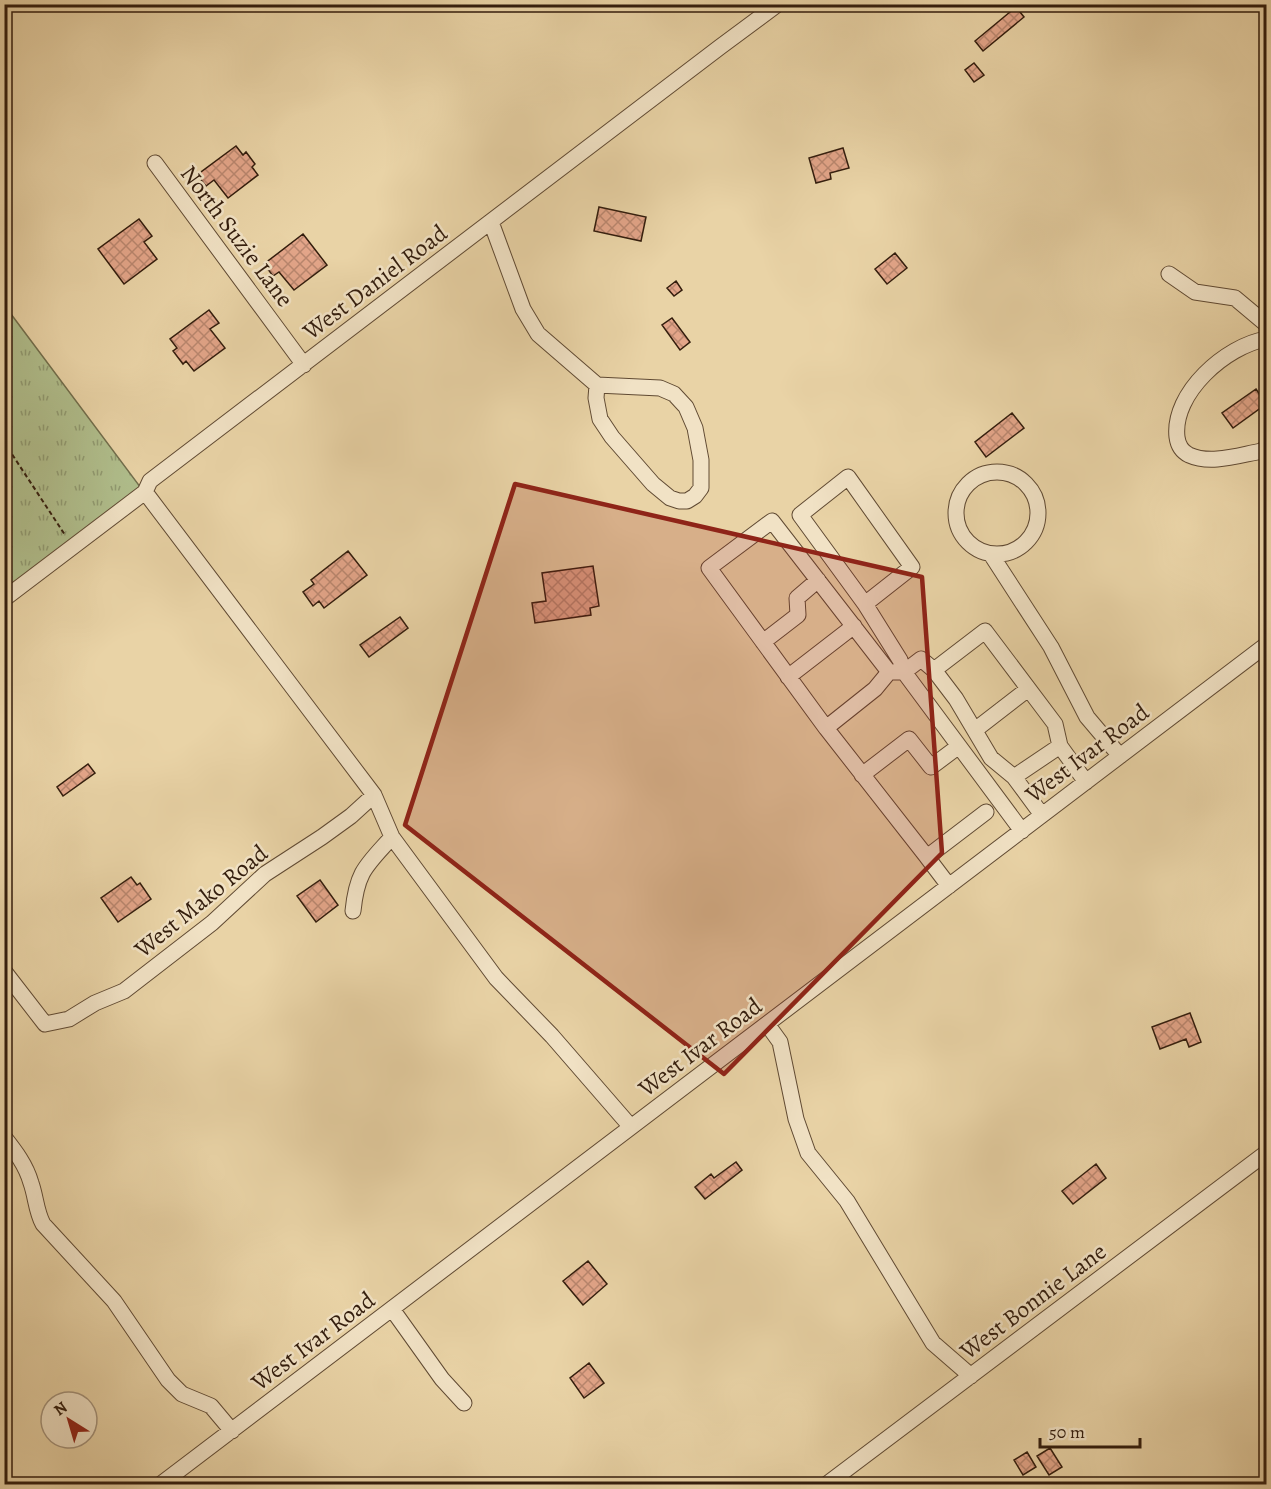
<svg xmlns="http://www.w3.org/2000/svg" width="1271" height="1489" font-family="Alegreya,serif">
	<defs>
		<pattern id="grass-tufts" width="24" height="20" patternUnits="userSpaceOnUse" patternTransform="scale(1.5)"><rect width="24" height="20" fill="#b0be8c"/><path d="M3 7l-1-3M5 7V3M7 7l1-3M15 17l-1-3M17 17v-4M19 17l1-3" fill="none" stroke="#909a71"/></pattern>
		<pattern id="building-cross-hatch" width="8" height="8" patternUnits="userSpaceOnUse" patternTransform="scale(1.5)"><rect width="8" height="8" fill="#e3a589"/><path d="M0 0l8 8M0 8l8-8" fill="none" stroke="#b9866e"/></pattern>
	</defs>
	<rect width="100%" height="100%" fill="#e9d3a6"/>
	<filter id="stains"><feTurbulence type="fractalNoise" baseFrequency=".00333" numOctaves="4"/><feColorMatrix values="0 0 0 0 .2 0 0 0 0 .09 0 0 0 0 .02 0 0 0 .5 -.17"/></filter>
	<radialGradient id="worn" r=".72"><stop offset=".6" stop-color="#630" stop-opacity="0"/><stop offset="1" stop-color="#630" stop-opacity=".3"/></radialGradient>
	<!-- grass -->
	<path fill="url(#grass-tufts)" stroke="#726e4c" stroke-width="1.5" d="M5,306L141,488L5,591Z"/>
	<!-- building -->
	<path fill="url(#building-cross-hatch)" stroke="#331d0d" stroke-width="1.5" d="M1016,7L1024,17L983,51L975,41Z
		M974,63L984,75L974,82L965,70Z
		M236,146L243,155L246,152L255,164L252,167L258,175L228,198L214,180L206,186L197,175Z
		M843,148L849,168L830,173L831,179L816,183L809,158Z
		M599,207L646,217L641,241L594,231Z
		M139,219L152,236L144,242L157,259L124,284L98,249Z
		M303,234L327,265L294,290L279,272L273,276L264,264Z
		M895,253L907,268L887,284L875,269Z
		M676,281L682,290L674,296L667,288Z
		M209,310L219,323L210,329L225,348L194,371L186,361L183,364L173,351L177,348L170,339Z
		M672,318L690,342L680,350L662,325Z
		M1256,389L1266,404L1233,428L1222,413Z
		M1012,413L1024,428L986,457L975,442Z
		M348,551L367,575L324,608L319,601L313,606L303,592L314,584L311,580Z
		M593,566L599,606L590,608L591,615L535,623L532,603L546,601L542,573Z
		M400,617L408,628L369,657L360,645Z
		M88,764L95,773L63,796L57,787Z
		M131,877L137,885L140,883L151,899L118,922L101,898Z
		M320,880L338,905L316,922L297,896Z
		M1190,1013L1201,1042L1189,1047L1186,1039L1160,1049L1152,1027Z
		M736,1162L742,1170L705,1199L695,1187L711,1174L714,1178Z
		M1096,1164L1106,1178L1073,1204L1062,1191Z
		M588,1261L607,1284L583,1305L563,1281Z
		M589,1363L604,1383L584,1398L570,1378Z
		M1050,1448L1062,1467L1049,1475L1037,1456Z
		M1027,1452L1036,1467L1023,1475L1014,1460Z"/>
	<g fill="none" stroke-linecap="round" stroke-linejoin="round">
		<defs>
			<path id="minor" d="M155,163L304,365
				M491,222L523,309L538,334L597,385L660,388L674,394L686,407L695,428L701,460V488L695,496L687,501H679L670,498L653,484L612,437L600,419L596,398L597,385
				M1169,274L1195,292L1235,298L1266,324
				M1266,339C1226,346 1172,393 1177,437C1178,445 1181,451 1189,455C1211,465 1239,455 1262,451L1266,447
				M956 513a41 41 0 1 1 82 0a41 41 0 1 1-82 0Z
				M145,492L374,795L392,837L496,978L552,1036L631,1127
				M992,556L1051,647L1087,717L1120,756
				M4,599L145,492L150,481L720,47L778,4
				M865,604L800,515L848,477L912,567L865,604L900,660L904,672L1022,831
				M763,642L798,615L797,598L818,580
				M889,672L875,689L826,728L709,568L772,521L889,672H904L921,659L934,670
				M788,677L854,626
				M826,728L927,857L986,812
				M975,730L1028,689
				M862,775L909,739L931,767L959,746
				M1014,777L991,758L956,699L934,670L985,631L1055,724L1060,746
				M1042,815L1014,777L1060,746L1086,782
				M927,857L949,886
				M353,911C357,871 366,866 392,837
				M4,971L45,1024L69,1019L95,1003L124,991L212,923L265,874L322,837L351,816L374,795
				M767,1024L780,1042L796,1119L808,1153L847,1201L933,1343L971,1376
				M4,1137C15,1151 26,1165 31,1183C36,1197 36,1211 43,1224L114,1301L168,1380L182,1394L211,1406L232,1431
				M392,1309L442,1379L464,1403
				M161,1484L1266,645
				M827,1484L1266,1153"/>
		</defs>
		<!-- minor casing -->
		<use href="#minor" stroke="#604a33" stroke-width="17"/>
		<!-- path -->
		<path stroke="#331d0d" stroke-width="2" stroke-dasharray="4.5 3" stroke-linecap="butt" d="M4,442L65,535"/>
		<!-- minor -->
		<use href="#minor" stroke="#f1e2c5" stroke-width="15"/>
	</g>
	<!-- marked area -->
	<path fill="#8f2418" fill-opacity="0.2" stroke="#8f2418" stroke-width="4.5" stroke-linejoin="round" d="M515,484L922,577L942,853L724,1074L405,825Z"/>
	<g text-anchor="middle" stroke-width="5" stroke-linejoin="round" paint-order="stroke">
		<!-- street labels -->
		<g font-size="24" fill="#331d0d" stroke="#f1e2c5">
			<text transform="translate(237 236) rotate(53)" y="8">North Suzie Lane</text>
			<text transform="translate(375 282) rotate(-37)" y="8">West Daniel Road</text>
			<text transform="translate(1087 753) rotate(-37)" y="8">West Ivar Road</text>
			<text transform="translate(201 901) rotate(-39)" y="8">West Mako Road</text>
			<text transform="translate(700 1047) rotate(-37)" y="8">West Ivar Road</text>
			<text transform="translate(1033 1301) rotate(-37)" y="8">West Bonnie Lane</text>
			<text transform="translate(313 1341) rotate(-37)" y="8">West Ivar Road</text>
		</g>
	</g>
	<!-- margin -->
	<rect width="1271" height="1489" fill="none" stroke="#e9d3a6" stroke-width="24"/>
	<rect x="6" y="6" width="1259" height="1477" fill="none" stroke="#331d0d" stroke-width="3"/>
	<rect x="12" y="12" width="1247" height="1465" fill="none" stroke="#331d0d" stroke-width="1.5"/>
	<!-- north arrow -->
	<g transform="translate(69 1420) rotate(323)"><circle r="28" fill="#f1e2c5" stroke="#a5937b" stroke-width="1.5"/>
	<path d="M0-4.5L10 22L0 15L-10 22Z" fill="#8f2418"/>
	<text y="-9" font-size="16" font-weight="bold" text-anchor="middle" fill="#331d0d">N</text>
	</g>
	<!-- scale -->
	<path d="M1040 1438v9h100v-9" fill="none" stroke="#331d0d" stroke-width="3"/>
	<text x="1049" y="1438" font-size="18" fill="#331d0d" stroke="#f1e2c5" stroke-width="4.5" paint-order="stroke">50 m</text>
	<rect width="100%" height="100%" filter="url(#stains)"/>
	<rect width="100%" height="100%" fill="url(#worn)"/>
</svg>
